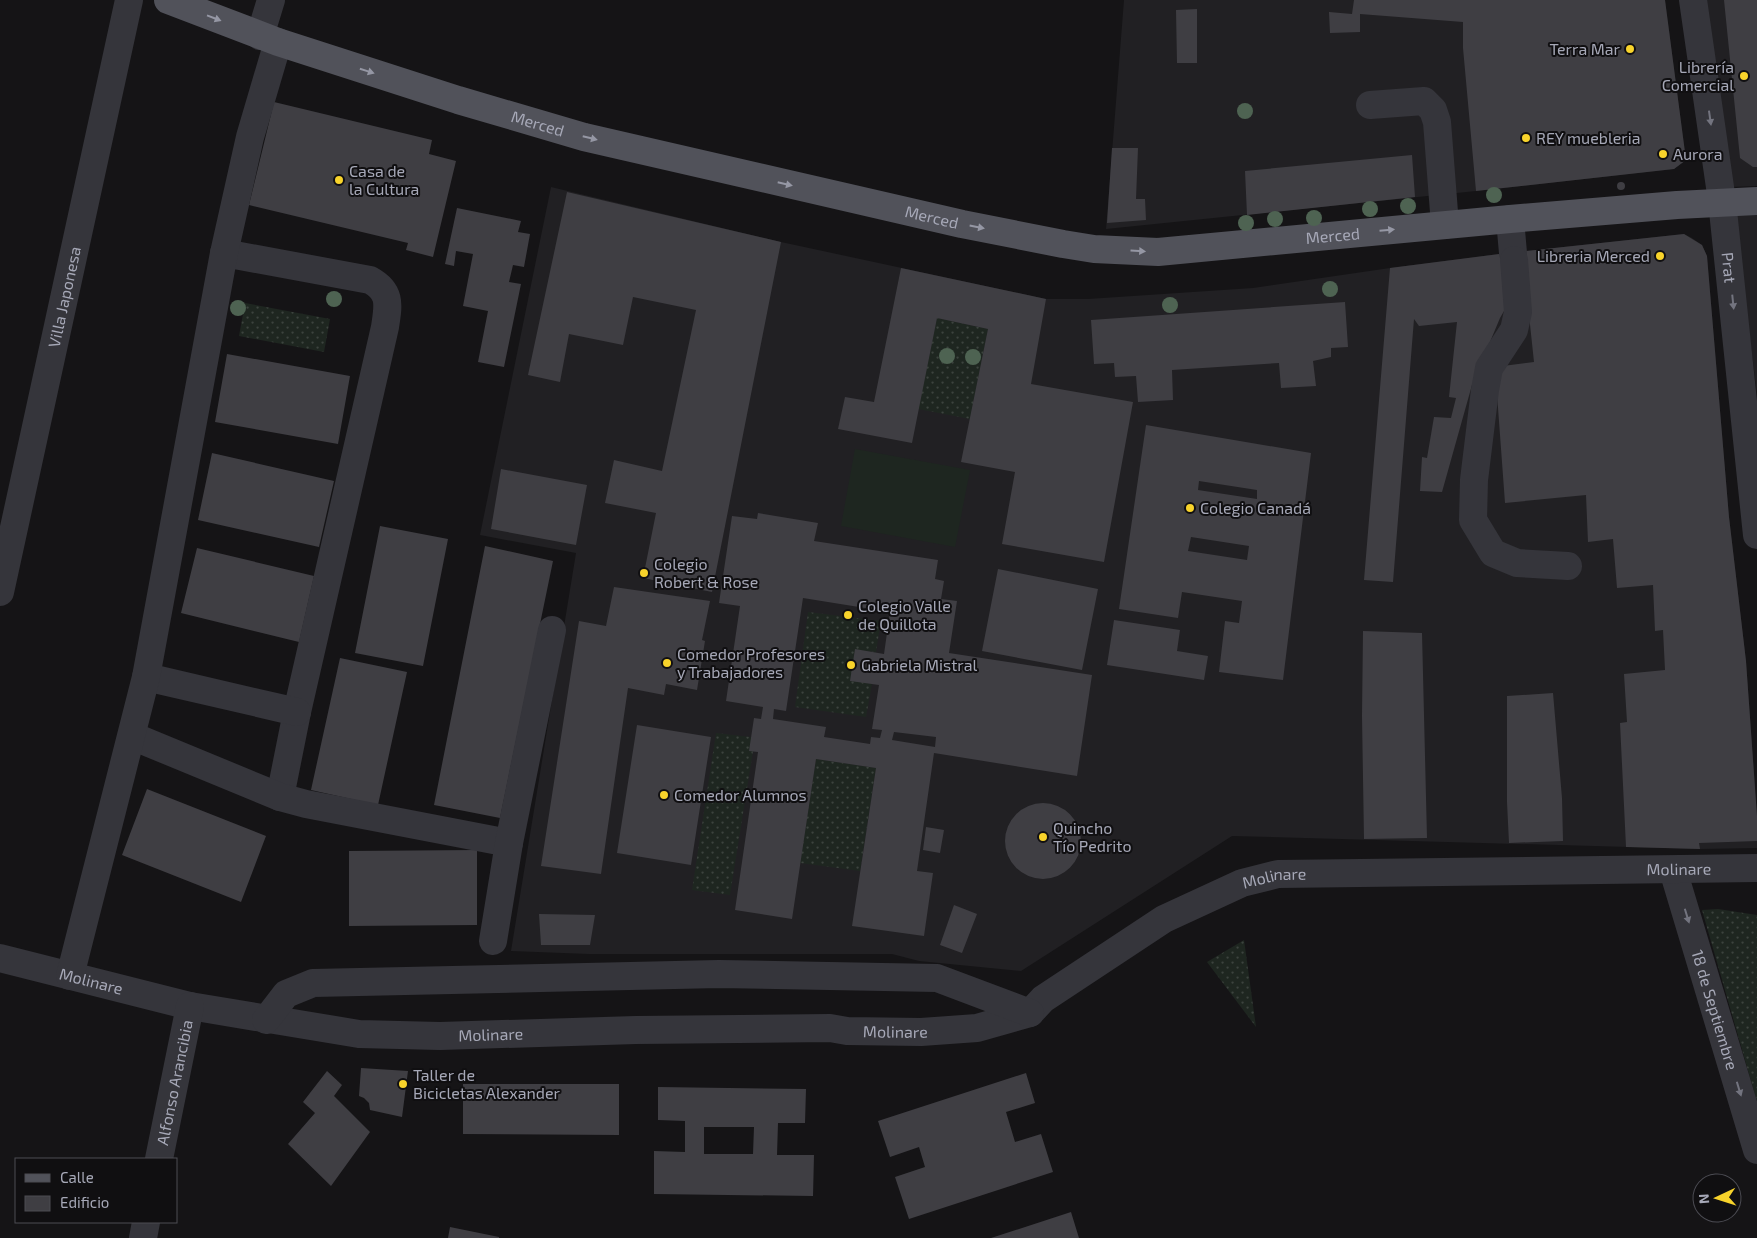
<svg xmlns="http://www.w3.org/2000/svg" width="1757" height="1238" font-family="'Exo 2',sans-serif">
	<defs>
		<pattern id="grass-dots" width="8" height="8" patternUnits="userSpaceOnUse" patternTransform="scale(1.25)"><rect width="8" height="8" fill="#1e2620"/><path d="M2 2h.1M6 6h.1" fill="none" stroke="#3c433e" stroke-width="1.8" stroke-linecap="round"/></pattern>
	</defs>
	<rect width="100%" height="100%" fill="#151416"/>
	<!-- built -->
	<path fill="#212023" d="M1124,0H1665L1686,160L1674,169L1476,191L1106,229Z
		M1705,0H1757V186L1730,187Z
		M551,187L781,242L1046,299H1088L1253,288L1390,268L1507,253L1684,234L1692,238L1702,245L1707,256L1729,517L1746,661L1757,816V848L1700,849L1232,836L1021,971L919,961L892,954H589L511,951L576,553L480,535Z
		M1757,210V394L1734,211Z"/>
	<!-- grass -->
	<path fill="url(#grass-dots)" d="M245,303L330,319L324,352L239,336Z
		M937,318L988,329L970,419L918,409Z
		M808,612L881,621L876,652L855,650L851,680L872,684L866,717L795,707Z
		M716,733L751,737L753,751L730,895L692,890Z
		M816,759L876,768L860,871L800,863Z
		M1718,909L1757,915V1102L1702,910Z
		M1244,940L1256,1027L1207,962Z"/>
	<!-- garden -->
	<path fill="#1e2620" d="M855,449L970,470L955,547L841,526Z"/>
	<!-- building -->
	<path fill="#3f3e43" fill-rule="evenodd" d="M1354,0H1665L1686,160L1674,169L1476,191L1463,48V22L1360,14V32L1330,33L1329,12L1352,14Z
		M1724,0H1757V167H1753L1740,158Z
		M1197,9V63H1177L1176,10Z
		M274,102L432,140L429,154L456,161L433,257L406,250L408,243L249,205Z
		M1112,148H1138L1136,199H1145L1146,220L1107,223Z
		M1412,155L1415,197L1247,215L1245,171Z
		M1617 186a4 4 0 1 1 8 0a4 4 0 1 1-8 0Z
		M567,192L781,242L712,592L643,578L656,513L605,503L614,460L662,471L696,310L633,297L623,345L569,334L560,382L528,375Z
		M457,208L521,221L518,232L530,234L524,267L513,265L509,282L521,284L504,367L478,362L488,311L463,306L473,254L456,251L454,266L445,264Z
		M1684,234L1702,245L1707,256L1729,517L1746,661L1757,816V841L1699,843L1700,849L1626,847L1620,723L1627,722L1624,674L1665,670L1663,630L1655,631L1653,585L1617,588L1613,539L1588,542L1586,495L1505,503L1495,367L1534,362L1523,259L1508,304L1500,318L1472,385L1442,492L1420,491L1422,457L1427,458L1434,417L1451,418L1456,398L1449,397L1457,322L1419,326L1414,319L1393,582L1364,580L1390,268L1507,253Z
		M901,268L1046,299L1031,384L1133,402L1104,562L1002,544L1015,472L961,462L988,329L937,318L912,443L838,429L845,397L874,402Z
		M1345,302L1348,347L1331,348V357L1313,361L1316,386L1281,388L1279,363L1172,370L1173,400L1138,402L1136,376L1115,377L1114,363L1094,364L1091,320Z
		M227,354L350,376L338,444L215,422Z
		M1146,425L1311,453L1283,680L1219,672L1225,621L1239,623L1242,601L1182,592L1178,618L1119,609ZM1199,481L1257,490V499L1198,490ZM1191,537L1249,546L1247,560L1188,551Z
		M212,453L334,481L319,547L198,520Z
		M501,469L587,485L576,545L491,529Z
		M758,513L818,523L814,541L938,560L935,579L944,581L941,599L957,601L949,653L1092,675L1077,776L934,753L917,871L933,873L924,936L852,926L876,768L816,759L792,919L735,910L758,752L749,751L754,718L761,719L763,707L726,701L740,606L719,603L732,516L757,519ZM803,598L890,612L884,654L855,649L850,681L879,685L872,729L882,730L880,738L871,737L870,744L824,737L826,727L773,719L774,709L786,711ZM894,732L936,737L935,747L892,740Z
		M380,526L448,539L423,666L355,653Z
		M485,546L553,561L500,818L434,805Z
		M197,548L314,576L299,642L181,613Z
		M998,569L1098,589L1082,670L982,651Z
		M614,587L710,601L702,640L705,641L697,690L666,684L664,695L628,688L601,874L541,866L579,621L606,626Z
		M1114,620L1180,630L1177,651L1208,656L1204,680L1107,665Z
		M1363,631L1422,633L1427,838L1364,839L1362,716Z
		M340,658L407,672L378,805L311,790Z
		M1553,693L1562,798L1563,841L1509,843L1507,802V696Z
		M637,725L711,737L691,865L617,853Z
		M147,789L266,836L241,902L122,855Z
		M1005 841a38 38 0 1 1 76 0a38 38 0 1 1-76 0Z
		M926,827L944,830L940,853L923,850Z
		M477,850V925L349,926V851Z
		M954,905L977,914L962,953L940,945Z
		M539,914L595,915L590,945H541Z
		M361,1068L408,1071L402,1117L370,1110L369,1103L364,1098L359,1096Z
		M327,1071L342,1085L334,1096L370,1132L331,1186L288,1144L315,1113L303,1102Z
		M1026,1073L1035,1103L1006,1112L1015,1142L1041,1134L1053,1172L909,1219L895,1177L925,1167L919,1147L890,1157L878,1121Z
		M463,1084H619V1135L463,1134Z
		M658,1087L806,1089L805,1123H778L777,1155H814L813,1196L654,1194V1151L685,1152V1121L658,1120ZM704,1127H754L753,1154H704Z
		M1071,1212L1079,1238H991Z
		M450,1227L499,1237V1238H448Z"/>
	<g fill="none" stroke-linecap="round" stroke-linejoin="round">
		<!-- minor -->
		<g stroke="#35353b" stroke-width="28">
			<path id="s1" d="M1693,0L1722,201L1757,535"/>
			<path d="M260,36L271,0"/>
			<path d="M1370,105L1424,101L1433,110L1437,122L1445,225"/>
			<path d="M1510,219L1513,253"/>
			<path d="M224,253L370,280C392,292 388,306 385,327L297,712L280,797"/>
			<path d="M1514,260L1518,312L1514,330L1489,368L1485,390L1474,480L1473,520L1493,553L1517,563L1568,566"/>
			<path id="s2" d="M0,592L129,0"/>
			<path d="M146,677L297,712"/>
			<path d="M132,736L280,797L306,804L509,843"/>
			<path id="s3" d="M1673,870L1757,1150"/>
			<path d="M493,941L509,843L552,630"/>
			<path id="s4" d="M0,958L190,1006L359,1034L440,1036L636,1030L830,1028L847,1031L921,1032L977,1028L1030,1013L1043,999L1164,919L1242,883L1278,874L1757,868"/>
			<path d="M70,976L146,677L224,253L250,137L278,42"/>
			<path d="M266,1020L286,994L313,983L719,974L937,978L1030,1013"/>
			<path id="s5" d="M159,1159L190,1006"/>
			<path d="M143,1238L146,1222"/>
		</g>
		<!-- major -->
		<path stroke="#51525a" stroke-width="28" id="s6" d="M168,0L278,42L458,100L584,137L962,224L1063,244L1094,249L1158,252L1510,219L1677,205L1757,201"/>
	</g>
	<!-- trees -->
	<g fill="#4e6352">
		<circle cx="1245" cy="111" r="8"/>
		<circle cx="1494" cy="195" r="8"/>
		<circle cx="1408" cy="206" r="8"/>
		<circle cx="1370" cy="209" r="8"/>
		<circle cx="1314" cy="218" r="8"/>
		<circle cx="1275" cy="219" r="8"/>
		<circle cx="1246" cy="223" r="8"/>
		<circle cx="1330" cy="289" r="8"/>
		<circle cx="334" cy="299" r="8"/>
		<circle cx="1170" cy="305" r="8"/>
		<circle cx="238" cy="308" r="8"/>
		<circle cx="947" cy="356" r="8"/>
		<circle cx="973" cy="357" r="8"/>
	</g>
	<!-- one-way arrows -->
	<defs><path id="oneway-solid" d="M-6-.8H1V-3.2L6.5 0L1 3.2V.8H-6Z" transform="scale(1.25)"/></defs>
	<g fill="#9597a4">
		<use href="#oneway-solid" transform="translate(214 18) rotate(21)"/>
		<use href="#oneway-solid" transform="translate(367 71) rotate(18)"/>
		<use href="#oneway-solid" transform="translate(590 138) rotate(14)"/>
		<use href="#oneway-solid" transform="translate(785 184) rotate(13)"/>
		<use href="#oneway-solid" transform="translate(977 227) rotate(11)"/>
		<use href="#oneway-solid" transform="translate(1387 230) rotate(-5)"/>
		<use href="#oneway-solid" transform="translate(1138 251) rotate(3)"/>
	</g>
	<g fill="#73747f">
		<use href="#oneway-solid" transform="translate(1710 118) rotate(82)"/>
		<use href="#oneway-solid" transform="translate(1733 302) rotate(84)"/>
		<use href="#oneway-solid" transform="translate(1687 916) rotate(73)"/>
		<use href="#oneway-solid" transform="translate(1739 1089) rotate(73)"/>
	</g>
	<!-- markers -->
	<g fill="#f8d32b" stroke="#100f11" stroke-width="2">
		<circle cx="1630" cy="49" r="5"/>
		<circle cx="1744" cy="76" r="5"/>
		<circle cx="1526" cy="138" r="5"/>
		<circle cx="1663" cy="154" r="5"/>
		<circle cx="339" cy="180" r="5"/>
		<circle cx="1660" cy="256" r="5"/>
		<circle cx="1190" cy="508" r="5"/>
		<circle cx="644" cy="573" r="5"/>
		<circle cx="848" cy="615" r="5"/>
		<circle cx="667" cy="663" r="5"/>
		<circle cx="851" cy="665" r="5"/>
		<circle cx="664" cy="795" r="5"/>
		<circle cx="1043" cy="837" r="5"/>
		<circle cx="403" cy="1084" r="5"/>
	</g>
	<g text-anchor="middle" stroke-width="4" stroke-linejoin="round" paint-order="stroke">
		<!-- poi labels -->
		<g font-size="16" fill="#a6a8b7" stroke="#100f11" text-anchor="start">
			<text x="1620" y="55" text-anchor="end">Terra Mar</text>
			<text x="1734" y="73" text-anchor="end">Librería<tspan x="1734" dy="18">Comercial</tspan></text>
			<text x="1536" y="144">REY muebleria</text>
			<text x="1673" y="160">Aurora</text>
			<text x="349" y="177">Casa de<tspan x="349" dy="18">la Cultura</tspan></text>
			<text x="1650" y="262" text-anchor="end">Libreria Merced</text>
			<text x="1200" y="514">Colegio Canadá</text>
			<text x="654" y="570">Colegio<tspan x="654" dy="18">Robert &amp; Rose</tspan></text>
			<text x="858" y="612">Colegio Valle<tspan x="858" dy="18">de Quillota</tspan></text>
			<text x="677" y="660">Comedor Profesores<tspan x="677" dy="18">y Trabajadores</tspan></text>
			<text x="861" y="671">Gabriela Mistral</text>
			<text x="674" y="801">Comedor Alumnos</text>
			<text x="1053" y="834">Quincho<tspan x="1053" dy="18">Tío Pedrito</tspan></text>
			<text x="413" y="1081">Taller de<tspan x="413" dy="18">Bicicletas Alexander</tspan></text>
		</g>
		<!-- street labels -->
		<g font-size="16" fill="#a6a8b7" stroke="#100f11">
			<text dy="6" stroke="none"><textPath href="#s6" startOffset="390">Merced</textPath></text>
			<text dy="6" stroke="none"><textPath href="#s6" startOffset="795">Merced</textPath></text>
			<text dy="6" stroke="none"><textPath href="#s6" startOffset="1200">Merced</textPath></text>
			<text dy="6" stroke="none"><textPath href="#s1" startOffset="270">Prat</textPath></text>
			<text dy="6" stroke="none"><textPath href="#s2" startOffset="302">Villa Japonesa</textPath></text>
			<text dy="6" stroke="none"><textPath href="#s4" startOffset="1729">Molinare</textPath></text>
			<text dy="6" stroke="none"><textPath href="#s4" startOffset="1324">Molinare</textPath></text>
			<text dy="6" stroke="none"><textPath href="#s4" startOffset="94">Molinare</textPath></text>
			<text dy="6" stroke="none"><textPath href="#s3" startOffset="146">18 de Septiembre</textPath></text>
			<text dy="6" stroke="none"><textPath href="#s4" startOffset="904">Molinare</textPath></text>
			<text dy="6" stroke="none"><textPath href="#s4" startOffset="499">Molinare</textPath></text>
			<text dy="6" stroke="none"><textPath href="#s5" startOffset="78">Alfonso Arancibia</textPath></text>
		</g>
	</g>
	<!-- legend -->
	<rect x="15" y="1158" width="162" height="65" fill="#100f11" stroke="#4c4c53"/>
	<rect x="25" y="1174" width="25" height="8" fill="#51525a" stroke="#4c4c53"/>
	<text x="60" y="1183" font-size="15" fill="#a6a8b7">Calle</text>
	<rect x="25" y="1196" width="25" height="15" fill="#3f3e43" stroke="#4c4c53"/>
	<text x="60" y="1208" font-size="15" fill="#a6a8b7">Edificio</text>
	<!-- north arrow -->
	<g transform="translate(1717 1198) rotate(266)"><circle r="24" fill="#100f11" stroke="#4c4c53"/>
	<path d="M0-4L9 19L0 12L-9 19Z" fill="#f8d32b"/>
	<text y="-8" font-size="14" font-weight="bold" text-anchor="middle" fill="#a6a8b7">N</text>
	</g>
</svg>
